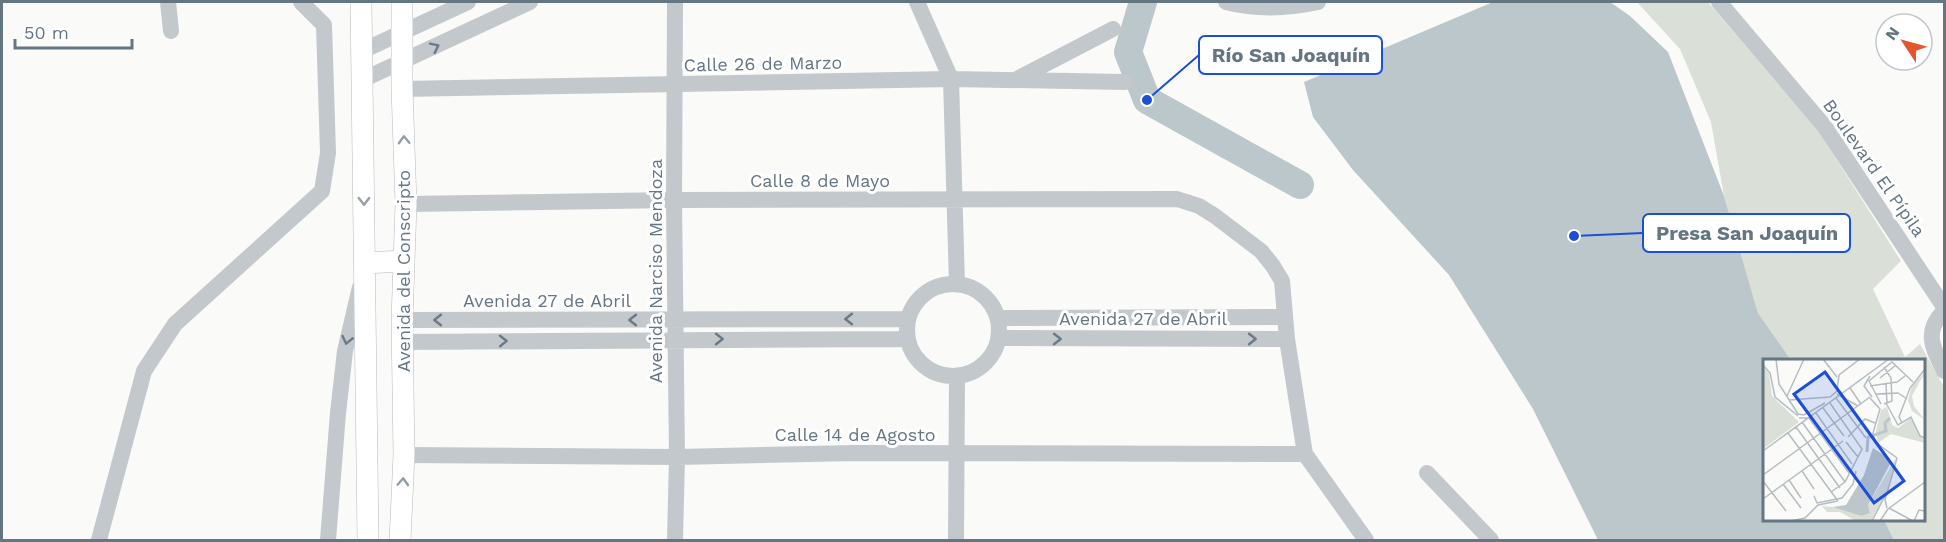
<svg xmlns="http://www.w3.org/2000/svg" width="1946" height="542" font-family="'Work Sans',sans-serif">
	<rect width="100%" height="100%" fill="#fafaf8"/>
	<!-- green -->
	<path fill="#dadfd7" d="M1637,2H1708L1819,132L1901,261L1873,289L1905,357L1920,344L1944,387V540H1894L1884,520H1924V360H1791L1758,313L1724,196L1711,122L1680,49Z"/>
	<!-- water -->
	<path fill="#bbc7cb" d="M1493,2H1610L1630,16L1668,52L1724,196L1758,313L1791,360H1764V520H1884L1894,540H1598L1533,409L1449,275L1353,170L1313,117L1304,82Z"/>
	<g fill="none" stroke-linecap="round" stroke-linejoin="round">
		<!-- river -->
		<path stroke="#bbc7cb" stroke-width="28" d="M1143,2L1128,52L1147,100L1300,185"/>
		<defs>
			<path id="major" d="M361,2L368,540
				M365,263L403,261
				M400,540L404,455L402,320L406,204L402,89V2"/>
		</defs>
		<!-- major casing -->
		<use href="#major" stroke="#b5babe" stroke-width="22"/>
		<!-- minor -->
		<path stroke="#c3c8cc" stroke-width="16" d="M168,2L171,31
			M675,2L674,200L677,457L675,540
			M917,2L951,79L957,284
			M1226,2C1257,10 1286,9 1318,2
			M1719,2L1825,127L1944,307
			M362,51L468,2
			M362,80L530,2
			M1015,80L1113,29
			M402,89L951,79L1125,82
			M406,204L674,200L1177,199L1199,206L1215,216L1261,251L1273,266L1282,281L1287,339L1305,454L1366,540
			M907 330a46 46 0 1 1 92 0a46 46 0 1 1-92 0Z
			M1944,311C1923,332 1933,348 1944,371
			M998,318L1284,317
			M402,320L908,319
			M999,338L1287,339
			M403,342L907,339
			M404,455L677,457L854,453L1305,454
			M1427,473L1491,540
			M99,540L144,371L175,324L322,191L328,153L324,25L301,2
			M328,540L338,413L345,351L360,287
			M956,540L957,377"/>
		<!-- major -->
		<use href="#major" stroke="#fff" stroke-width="21"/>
	</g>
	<!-- one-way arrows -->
	<defs><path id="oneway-chevron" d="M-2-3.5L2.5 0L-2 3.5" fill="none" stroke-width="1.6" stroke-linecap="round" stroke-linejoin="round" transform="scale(1.5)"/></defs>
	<g stroke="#6a7a87">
		<use href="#oneway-chevron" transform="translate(435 47) rotate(-26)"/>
		<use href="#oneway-chevron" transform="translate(849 319) rotate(180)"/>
		<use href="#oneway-chevron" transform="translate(438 320) rotate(180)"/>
		<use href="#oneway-chevron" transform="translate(633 320) rotate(180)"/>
		<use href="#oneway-chevron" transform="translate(719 339)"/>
		<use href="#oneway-chevron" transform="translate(1057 339)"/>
		<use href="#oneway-chevron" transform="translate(1252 339)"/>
		<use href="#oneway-chevron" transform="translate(347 340) rotate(103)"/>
		<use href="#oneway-chevron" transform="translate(503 341) rotate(-1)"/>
	</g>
	<g stroke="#939fa8">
		<use href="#oneway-chevron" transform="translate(404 140) rotate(-92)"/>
		<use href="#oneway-chevron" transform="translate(364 201) rotate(89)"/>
		<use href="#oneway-chevron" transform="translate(403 482) rotate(-87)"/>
	</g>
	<g text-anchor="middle" stroke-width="6" stroke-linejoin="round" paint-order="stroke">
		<!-- street labels -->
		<g font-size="18" fill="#657683" stroke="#fff">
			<text transform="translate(763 64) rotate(-1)" y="6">Calle 26 de Marzo</text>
			<text transform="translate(1874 168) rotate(55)" y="6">Boulevard El Pípila</text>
			<text x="820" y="187">Calle 8 de Mayo</text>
			<text transform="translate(404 271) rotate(-90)" y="6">Avenida del Conscripto</text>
			<text transform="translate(656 271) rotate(-90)" y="6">Avenida Narciso Mendoza</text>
			<text x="547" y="307">Avenida 27 de Abril</text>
			<text x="1143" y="325">Avenida 27 de Abril</text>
			<text x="855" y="441">Calle 14 de Agosto</text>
		</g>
	</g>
	<!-- overview -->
	<g transform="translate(1763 359)">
		<rect width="162" height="162" fill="#fafaf8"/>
		<path d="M0,7L6,15L9,37L36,63L0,90ZM162,13L149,37L151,47L162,61L149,52L145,41L149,27ZM124,48L129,66L135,69L148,59L162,84L128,75L115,84L113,72L118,51ZM133,99L125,130L108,162H93L77,153H64L59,147L87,150L99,157L107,154L105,146Z" fill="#dadfd7"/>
		<path d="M110,89L127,100V105L105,146L107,154L99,157L70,148L83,146L101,116Z" fill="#bbc7cb"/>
		<path fill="none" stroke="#bbc7cb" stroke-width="3" d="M104,93L105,78L123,72L122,64L127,59"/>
		<path fill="none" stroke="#b5bdc2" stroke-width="1.5" d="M13,0L16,25L35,55L41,56L62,44M60,0L74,18M0,6L7,14L12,38L35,57M107,17L101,27L109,38M117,19L133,6M123,24L124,44M107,27L134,23L142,17M87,29L98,45M74,35L95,47M112,35L135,34L144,40M24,37L41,0M73,39L103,79M107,39L117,50L110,74L112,83L134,99L122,141L124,149M26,41L67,38L74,32L76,16L97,0M67,44L99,90L82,123L68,133M123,44L135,66L148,58L157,77L162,79M118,45L106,22L129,3L150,23M121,45L129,42L128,19L121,8M60,49L81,77M53,54L89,105M36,59H46L86,114M39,63L82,123M139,64L136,58L147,29L162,10M33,68L77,129M25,74L75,142M85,78L102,60L112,64M83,83L95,98M0,92L126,0M39,112L51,130M0,116L107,38M26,121L38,139M0,122L23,152M20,125L38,149M51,137L54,144L79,139L90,125L93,112M0,140L80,82M126,149L150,162M28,162L42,159L55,146L75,142M109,162L123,135M117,162L125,150L162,123M151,162L156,151L162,152"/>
		<path fill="#1d4ed8" fill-opacity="0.15" stroke="#1d4ed8" stroke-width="3" d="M62,13L141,122L111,144L31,35Z"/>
		<rect width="162" height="162" fill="none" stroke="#657683" stroke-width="3"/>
	</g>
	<!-- callouts -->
	<path fill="none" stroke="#1d4ed8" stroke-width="2" d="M1147 100L1199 55M1574 236L1643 233"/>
	<g fill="#1d4ed8" stroke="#fff" stroke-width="2">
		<circle cx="1147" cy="100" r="6"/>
		<circle cx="1574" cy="236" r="6"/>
	</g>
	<g fill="#fff" stroke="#1d4ed8" stroke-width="2">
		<rect x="1199" y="36" width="183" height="38" rx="6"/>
		<rect x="1643" y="214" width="207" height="38" rx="6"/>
	</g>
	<g font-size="20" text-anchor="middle" font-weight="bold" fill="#657683">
		<text x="1291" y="62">Río San Joaquín</text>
		<text x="1747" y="240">Presa San Joaquín</text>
	</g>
	<!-- border -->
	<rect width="1946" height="542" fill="none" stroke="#657683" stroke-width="6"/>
	<!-- north arrow -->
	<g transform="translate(1904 42) rotate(306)"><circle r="28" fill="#ffffff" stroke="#c1c8cd" stroke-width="1.5"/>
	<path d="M0-4.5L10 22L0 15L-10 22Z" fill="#e4572e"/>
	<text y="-9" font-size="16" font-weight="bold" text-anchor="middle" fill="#657683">N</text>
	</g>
	<!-- scale -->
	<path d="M15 39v9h117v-9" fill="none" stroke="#657683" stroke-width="3"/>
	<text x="24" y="39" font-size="18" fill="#657683" stroke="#ffffff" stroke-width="4.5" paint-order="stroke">50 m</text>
</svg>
